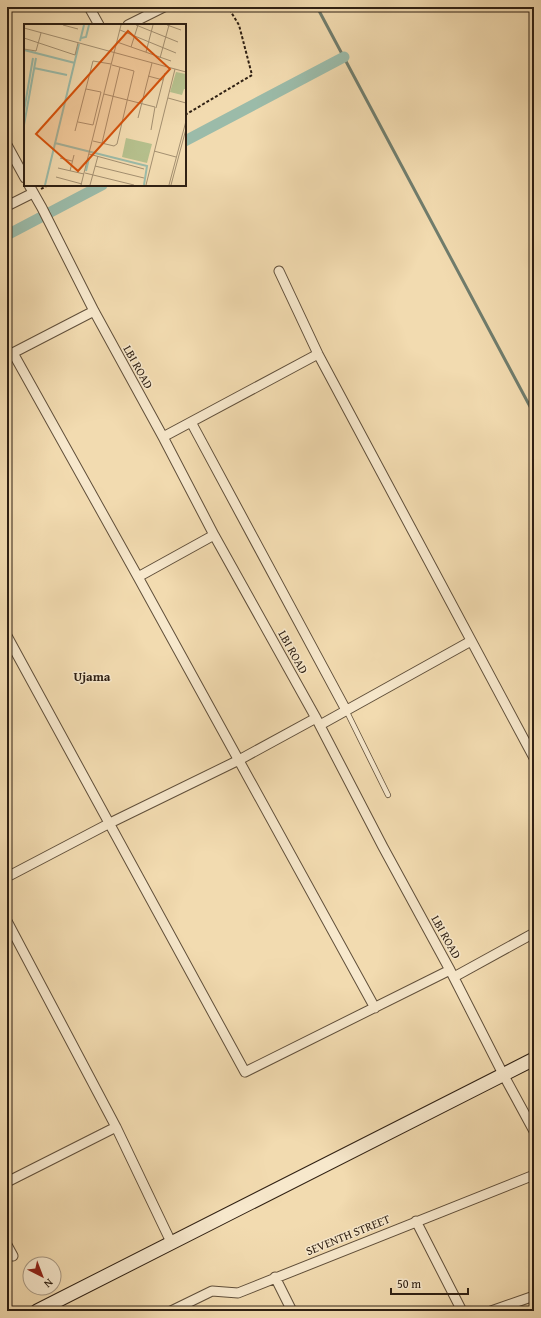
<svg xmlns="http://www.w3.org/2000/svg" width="541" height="1318" font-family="'Gentium Book Plus',serif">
	<rect width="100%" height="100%" fill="#f2dbb0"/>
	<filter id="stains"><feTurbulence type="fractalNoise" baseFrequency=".005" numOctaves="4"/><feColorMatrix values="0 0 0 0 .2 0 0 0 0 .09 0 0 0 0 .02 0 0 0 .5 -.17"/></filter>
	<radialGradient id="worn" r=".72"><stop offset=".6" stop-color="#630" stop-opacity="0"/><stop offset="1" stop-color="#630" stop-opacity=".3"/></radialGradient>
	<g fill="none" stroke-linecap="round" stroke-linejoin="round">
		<!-- stream -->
		<path stroke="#707d6d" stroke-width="3" d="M317,7L534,414"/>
		<!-- canal -->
		<path stroke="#9bbba9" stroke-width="11" d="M185,141L344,57
			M7,235L102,185"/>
		<defs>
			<path id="lane" d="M346,710L388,795"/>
			<path id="street" d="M89,7L99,25
				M128,25L164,7
				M7,145L25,178
				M29,185L42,208L94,311L163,437L214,535L316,718L383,847L450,970L503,1074L534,1131
				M7,206L33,193
				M279,271L318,354L534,758
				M13,353L138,577L375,1008
				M7,356L94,311
				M191,422L346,710
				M163,437L318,354
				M138,577L214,535
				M7,636L245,1072L450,970
				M320,725L471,641
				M7,877L110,823L239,760L316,718
				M7,921L116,1127L171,1242
				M454,977L534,933
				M7,1182L116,1127
				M416,1221L462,1311
				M7,1245L13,1256
				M275,1277L292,1311
				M171,1311L212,1291L238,1293L534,1175
				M491,1311L534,1296"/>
			<path id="secondary" d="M37,1311L534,1059"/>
		</defs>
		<!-- lane casing -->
		<use href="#lane" stroke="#604f3a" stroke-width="6"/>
		<!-- street casing -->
		<use href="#street" stroke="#604f3a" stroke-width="11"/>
		<!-- secondary casing -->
		<use href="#secondary" stroke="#2f2013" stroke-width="15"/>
		<!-- path -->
		<path stroke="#2f2013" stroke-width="2" stroke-dasharray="3 2" stroke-linecap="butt" d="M185,115L252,75L239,25L228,7
			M41,189L48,185"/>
		<!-- lane -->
		<use href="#lane" stroke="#f7e8cc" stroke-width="4.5"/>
		<!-- street -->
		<use href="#street" stroke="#f7e8cc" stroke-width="9"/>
		<!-- secondary -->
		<use href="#secondary" stroke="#f7e8cc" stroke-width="13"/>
	</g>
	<g text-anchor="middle" stroke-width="3" stroke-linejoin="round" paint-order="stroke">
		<!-- street labels -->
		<g font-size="12" fill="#2f2013" stroke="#f7e8cc">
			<text transform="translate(138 367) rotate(61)" y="4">LBI ROAD</text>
			<text transform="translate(293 652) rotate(61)" y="4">LBI ROAD</text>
			<text transform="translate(446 937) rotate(61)" y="4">LBI ROAD</text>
			<text transform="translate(348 1235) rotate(-22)" y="4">SEVENTH STREET</text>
		</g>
		<!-- neighbourhood labels -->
		<g font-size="13" font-weight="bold" fill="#2f2013" stroke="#f7e8cc">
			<text x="92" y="681">Ujama</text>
		</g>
	</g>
	<!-- overview -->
	<g transform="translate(24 24)">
		<rect width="162" height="162" fill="#f2dbb0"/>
		<path d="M152,48L162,50V65H160L158,71L146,68ZM102,114L128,120L123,139L98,133Z" fill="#b6c18e"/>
		<path fill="none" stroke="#9bbba9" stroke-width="2" d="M57,14L62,13L65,1M56,17L60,1M0,26L51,39M10,44L43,51M0,87L9,34M0,101L12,34M31,119L123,142L120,161M62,147L65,134M21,161L55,20"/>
		<path fill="none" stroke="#a49071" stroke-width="1" d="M39,1L54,5M112,1L154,18M143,1L157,6M0,4L162,48M96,6L152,29M0,14L51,31L54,19M93,18L147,37M107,23L114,1M0,25L12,27L17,9M122,28L129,1M136,34L145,1M124,52L139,56M62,65L77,68M80,70L131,83L127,106M144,74L162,79M132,84L141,49M114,94L128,39M54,98L69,101M69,101L77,68M51,107L69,37L87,40M69,117L90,122L93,120L110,47L88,41M78,119L96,43M130,127L152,133M65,130L120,145M36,134L48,137M71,142L120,154M34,144L60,150M46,147L50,131M61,149L110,161M32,153L58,160M57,161L97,1M66,161L74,132M122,161L151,45M145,161L162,97M147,161L162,105"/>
		<path fill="#d6530d" fill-opacity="0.15" stroke="#d6530d" stroke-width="2" d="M104,7L146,45L54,147L12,110Z"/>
		<rect width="162" height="162" fill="none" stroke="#2f2013" stroke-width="2"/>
	</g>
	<!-- margin -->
	<rect width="541" height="1318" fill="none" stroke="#f2dbb0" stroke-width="24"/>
	<rect x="8" y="8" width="525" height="1302" fill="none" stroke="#2f2013" stroke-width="2"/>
	<rect x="12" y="12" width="517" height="1294" fill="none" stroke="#2f2013"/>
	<!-- north arrow -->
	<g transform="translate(42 1276) rotate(138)"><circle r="19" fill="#f7e8cc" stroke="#a79882"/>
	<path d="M0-3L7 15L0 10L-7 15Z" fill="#8f2418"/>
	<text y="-6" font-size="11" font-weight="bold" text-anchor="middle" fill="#2f2013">N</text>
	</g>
	<!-- scale -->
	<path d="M391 1288v6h77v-6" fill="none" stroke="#2f2013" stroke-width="2"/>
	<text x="397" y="1288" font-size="12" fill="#2f2013" stroke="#f7e8cc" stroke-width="3" paint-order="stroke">50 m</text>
	<rect width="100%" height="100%" filter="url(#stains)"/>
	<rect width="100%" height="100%" fill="url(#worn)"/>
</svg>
